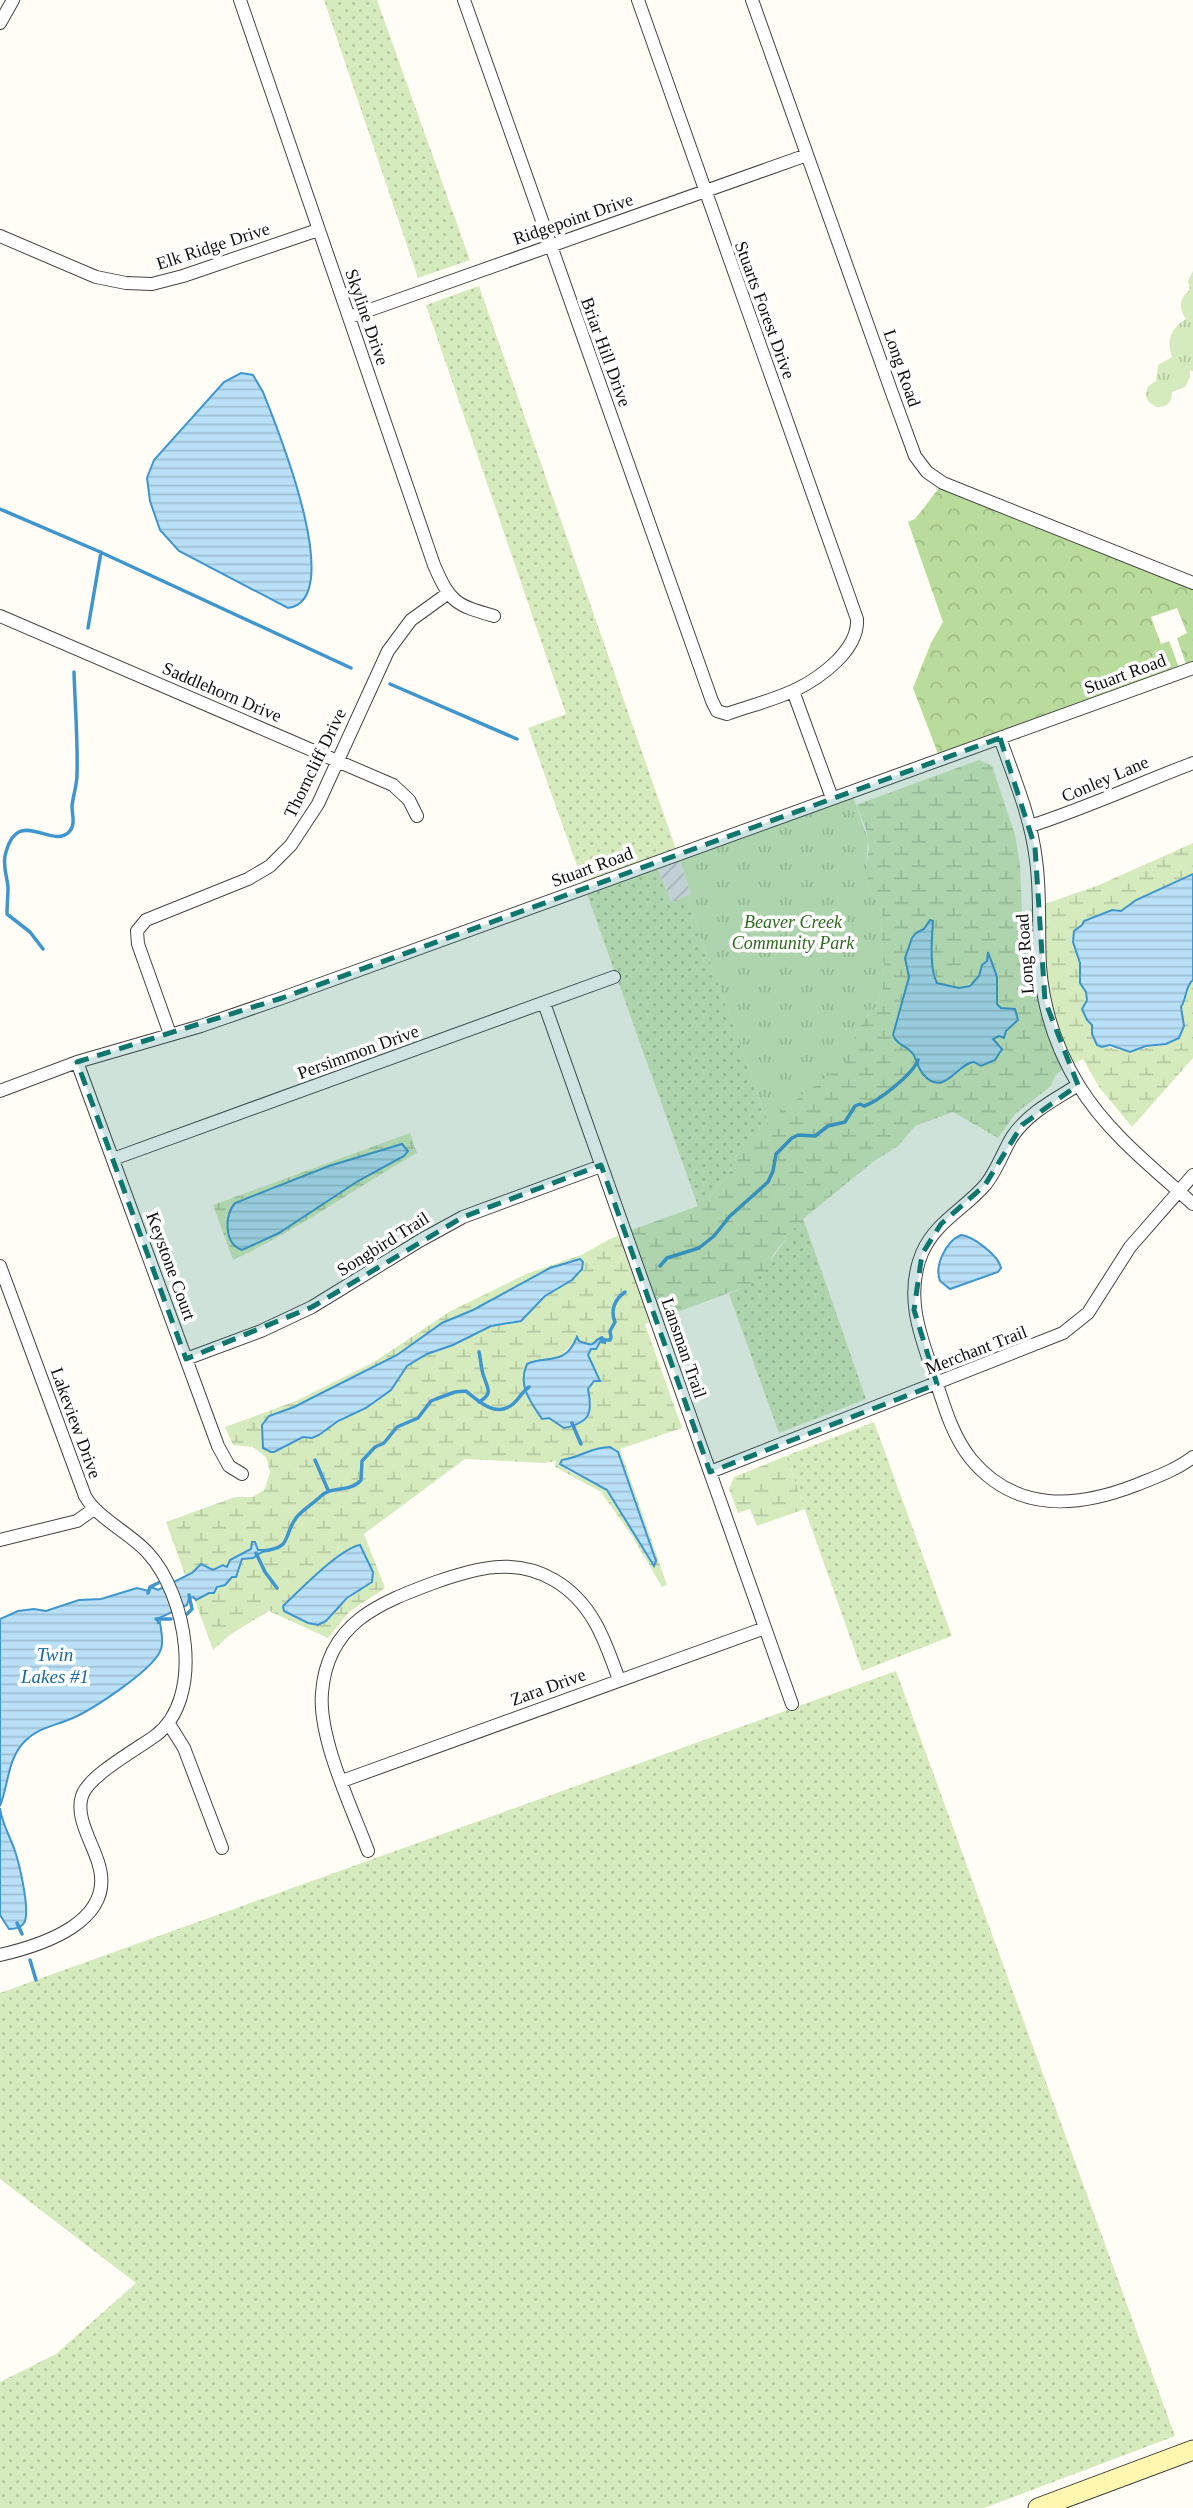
<svg xmlns="http://www.w3.org/2000/svg" width="1193" height="2508" font-family="'Times New Roman',serif">
	<defs>
		<pattern id="industrial-furrows" width="10" height="10" patternUnits="userSpaceOnUse" patternTransform="scale(1.75)"><rect width="10" height="10" fill="#eee6ef"/><path d="M-1 1l2-2M0 10L10 0M9 11l2-2" fill="none" stroke="#cbc4cc"/></pattern>
		<pattern id="grass-dots" width="8" height="8" patternUnits="userSpaceOnUse" patternTransform="scale(1.75)"><rect width="8" height="8" fill="#d5ebbd"/><path d="M2 2h.1M6 6h.1" fill="none" stroke="#b6c8a1" stroke-width="1.8" stroke-linecap="round"/></pattern>
		<pattern id="forest-crowns" width="20" height="18" patternUnits="userSpaceOnUse" patternTransform="scale(1.75)"><rect width="20" height="18" fill="#b9dc9c"/><path d="M2 6a3 3 0 1 1 6 0M12 15a3 3 0 1 1 6 0" fill="none" stroke="#9ebc85"/></pattern>
		<pattern id="wetland-marsh" width="20" height="14" patternUnits="userSpaceOnUse" patternTransform="scale(1.75)"><rect width="20" height="14" fill="#d5ebbd"/><path d="M1 5h8M5 5V1M11 12h8M15 12V8" fill="none" stroke="#b6c8a1"/></pattern>
		<pattern id="park-tufts" width="24" height="20" patternUnits="userSpaceOnUse" patternTransform="scale(1.75)"><rect width="24" height="20" fill="#d5ebbd"/><path d="M3 7l-1-3M5 7V3M7 7l1-3M15 17l-1-3M17 17v-4M19 17l1-3" fill="none" stroke="#b6c8a1"/></pattern>
		<pattern id="water-rules" width="6" height="5" patternUnits="userSpaceOnUse" patternTransform="scale(1.75)"><rect width="6" height="5" fill="#b9e0f7"/><path d="M0 2.5h6" fill="none" stroke="#9ebfd3"/></pattern>
	</defs>
	<rect width="100%" height="100%" fill="#fffdf5"/>
	<!-- industrial -->
	<path fill="url(#industrial-furrows)" d="M678,855L691,894L671,902L656,862Z"/>
	<!-- grass -->
	<path fill="url(#grass-dots)" d="M324,0H377L470,260L418,278Z
		M479,286L678,855L656,863L671,902L686,896L769,1124L740,1147L728,1175L709,1198L698,1206L528,728L566,714L426,305Z
		M803,1218L866,1399L779,1433L729,1294C764,1281 779,1244 803,1218Z
		M874,1422L952,1636L862,1671L786,1456Z
		M896,1671L1175,2436L984,2508H0V2382L56,2354L136,2283L0,2179V1993Z"/>
	<!-- forest -->
	<path fill="url(#forest-crowns)" d="M943,483L1193,583V668L1188,670L1177,638L1187,633L1177,608L1151,617L1161,644L1169,641L1181,673L940,759L913,688L931,643L943,622L908,522L915,519Z"/>
	<!-- wetland -->
	<path fill="url(#wetland-marsh)" fill-rule="evenodd" d="M979,760L992,766L1015,835L1020,864L1022,912L1099,885L1193,843V874L1136,900L1121,911H1108L1089,918L1074,931L1073,942L1080,963V982L1086,992L1087,1020L1092,1025V1034L1097,1045C1108,1046 1116,1050 1126,1051C1137,1052 1149,1045 1161,1046L1184,1020C1179,1007 1183,990 1193,980V1058L1132,1127L1099,1087L1083,1059L1056,1074L1051,1086L1015,1114L998,1138L953,1112L915,1126L898,1146L874,1161L803,1219L775,1252L764,1271L747,1286L645,1324L682,1428L620,1449L667,1585L662,1587L632,1536L601,1492L555,1467L556,1461L545,1463L465,1459L364,1534L385,1588L349,1612L328,1638L269,1611L231,1634L213,1650L194,1598L197,1600C207,1596 214,1587 225,1585L242,1559L245,1557L253,1558L264,1551L258,1550L252,1542V1549L230,1560L227,1567L223,1565L213,1570L201,1564L192,1573L185,1575L166,1522L235,1497H253L264,1490L270,1472L266,1457L253,1447L233,1445L225,1427L296,1401L374,1362L449,1312L526,1274L581,1255L610,1239L637,1228L698,1206L709,1198L728,1175L740,1147L787,1106L843,1064L856,1033L867,1016L874,1010L882,991L884,966L881,946L882,913L868,885L866,867L869,848L866,829L856,805ZM933,921C932,937 929,969 937,983C967,993 976,985 988,957L997,977V1004L1001,1008L1015,1009L1018,1020L1006,1033L993,1039L999,1045L1001,1053L994,1060L984,1065L971,1061L958,1073L919,1066L913,1054L896,1041L893,1035L909,977L905,958L912,938ZM575,1260L565,1284L545,1296L526,1317L515,1323L491,1326L453,1345L427,1354L407,1366L391,1390L366,1408L338,1421L319,1435L312,1438L303,1437L275,1452L262,1440V1428L280,1413L397,1355L442,1323L473,1310L539,1274ZM602,1337L605,1340L591,1349L588,1355L599,1377L588,1389L591,1405L588,1417C574,1430 562,1430 549,1418L542,1419C531,1401 517,1386 527,1364L559,1358L577,1338L579,1341L594,1345ZM604,1447L616,1449L618,1452L656,1561L651,1563L607,1490L567,1470L562,1460L582,1456L593,1449ZM360,1545L373,1578L372,1582C351,1595 334,1613 313,1625L284,1611L283,1606C300,1590 339,1549 360,1545Z
		M410,1133L417,1153C355,1188 298,1230 233,1260L213,1205ZM394,1145L408,1151L404,1156L358,1181L306,1216L228,1232L235,1203L329,1166Z
		M786,1456L805,1509L757,1526L750,1509L738,1513L729,1489L734,1477Z"/>
	<!-- park -->
	<path fill="url(#park-tufts)" d="M1193,271V371H1190V377L1185,387L1172,392C1172,402 1167,408 1156,407L1148,401C1144,392 1147,385 1156,381L1158,365L1172,357C1166,340 1171,328 1186,319C1178,308 1179,298 1190,290L1188,281Z
		M851,791L868,840L866,867L868,885L882,913L881,946L884,966L882,991L874,1010L867,1016L856,1033L844,1064L787,1106L769,1124L686,896L691,894L678,855Z"/>
	<!-- water -->
	<path fill="url(#water-rules)" stroke="#3f96cf" stroke-width="2" d="M241,373L253,375L263,392C276,425 348,600 288,608L179,551L160,530L150,501L147,478L154,460L224,382Z
		M1193,874V980C1185,986 1187,998 1181,1007L1184,1026L1179,1038L1166,1044L1146,1046L1130,1052L1110,1045L1102,1047L1097,1045L1092,1034V1025L1087,1020L1082,1009L1087,1000L1086,992L1080,983V963L1073,942L1074,931L1082,925L1084,921L1112,910L1121,911L1136,900Z
		M930,920L933,921C932,937 929,969 937,983L959,988L970,986L979,976L982,965L987,961L988,952L997,977V1004L1001,1008L1015,1009L1018,1020L1006,1031L1004,1038L999,1036L993,1039L1002,1049L995,1060L981,1066L974,1062C957,1063 944,1099 923,1074C918,1068 917,1060 913,1054C907,1045 897,1046 893,1035L909,977L905,958L912,938L916,933L924,929Z
		M402,1144L408,1151L404,1156L358,1181L279,1233L242,1250C224,1244 224,1215 235,1203L329,1166Z
		M961,1235C973,1236 999,1256 1001,1268L998,1272L950,1289L940,1281C934,1266 946,1241 961,1235Z
		M580,1259L583,1262L582,1269L572,1280L545,1296L521,1321L491,1326L453,1345L427,1354L407,1366L391,1390L366,1408L338,1421L319,1435L312,1438L303,1437L274,1452H271L263,1448L262,1425L269,1416L294,1407L397,1355L442,1323L473,1310L550,1268Z
		M577,1337L579,1341C598,1348 589,1343 602,1337L605,1340V1343L600,1342L596,1349H591L588,1355L600,1381H594L588,1389C593,1413 590,1423 564,1428L549,1418L542,1419C531,1402 517,1386 527,1364C546,1354 564,1368 577,1337Z
		M610,1447L618,1452L656,1561L654,1566L607,1490L560,1464L562,1460C582,1457 591,1447 610,1447Z
		M252,1542H255L258,1550H265L253,1558L242,1559L236,1577H232L225,1585L217,1587L214,1593H209L196,1600L193,1597L189,1598L187,1605L157,1619L158,1623L160,1622C161,1631 164,1641 161,1649C155,1669 93,1709 73,1718C55,1726 39,1727 25,1741C7,1759 9,1784 0,1806V1619L18,1611L34,1609L46,1611L79,1600L101,1599L137,1588L149,1591L151,1587L158,1590L192,1573L201,1564L213,1570L223,1565L227,1567L230,1560L251,1549Z
		M360,1545L373,1572L372,1582L347,1598L326,1621L318,1625L308,1623L284,1611L283,1606C300,1590 339,1549 360,1545Z
		M0,1808C2,1824 10,1836 15,1851C19,1863 31,1912 24,1923C21,1928 15,1929 9,1929L0,1915Z"/>
	<g fill="none" stroke-linecap="round" stroke-linejoin="round">
		<!-- stream -->
		<path stroke="#3f96cf" stroke-width="3.5" d="M0,509L98,551L351,668
			M88,628L101,552
			M390,684L517,739
			M43,949L30,932L7,914C7,905 8,896 8,887C7,876 3,868 5,856C17,804 51,850 69,832C76,825 72,815 72,806C73,796 77,785 77,775C78,740 75,706 74,672
			M660,1266L667,1258L699,1248L714,1236L730,1216L768,1182L773,1171L776,1154L792,1138L798,1135L815,1136L828,1126L845,1122L855,1106L860,1104L864,1106C879,1101 913,1074 918,1060
			M601,1340H610L611,1337L610,1331L615,1322C610,1310 615,1299 625,1292
			M479,1402C493,1394 488,1389 484,1377C481,1370 481,1360 479,1352
			M572,1423L581,1444
			M315,1460L328,1490
			M263,1551C293,1547 282,1538 296,1518C300,1512 314,1503 321,1496C333,1485 350,1493 361,1480L362,1461L375,1447L384,1443L397,1427L418,1418L431,1401L436,1399L455,1392L466,1391C479,1402 496,1418 513,1404C519,1399 522,1392 529,1387
			M256,1553L265,1572L277,1588
			M148,1593L150,1587L158,1583
			M187,1614L192,1609L189,1595
			M156,1619H171
			M17,1923L22,1934
			M30,1960L36,1980"/>
		<defs>
			<path id="minor" d="M240,0L434,565C450,602 455,605 494,616
				M464,0L712,701L717,711L727,714C749,706 774,700 795,690C820,678 859,650 857,619L638,0
				M752,0L892,393L915,456L927,472L943,483L1193,583
				M0,23L13,0
				M0,236L96,277L126,283L152,284L183,276L318,230
				M350,317L807,155
				M0,616L393,785L409,800L417,816
				M793,691L832,798
				M1000,738C1014,778 1031,817 1036,860C1041,895 1038,930 1040,966C1043,1008 1057,1050 1079,1086C1108,1133 1152,1167 1193,1204
				M1030,826C1086,808 1138,784 1193,763
				M544,1003L792,1704
				M170,1034L138,944L137,931L146,920L248,879L270,866L291,845L318,804L388,651L411,620L447,594
				M77,1062L218,1446L229,1466L242,1474
				M1078,1085C1054,1100 1028,1113 1012,1137C1003,1152 997,1170 986,1184C965,1209 936,1221 922,1253C905,1294 919,1333 933,1372C943,1402 951,1434 971,1459C1016,1513 1077,1508 1136,1485C1156,1477 1176,1470 1193,1457
				M0,1091L77,1062L201,1026L282,998L1193,668
				M113,1159L614,977
				M0,1266L85,1496C97,1518 130,1533 148,1553C186,1594 206,1698 155,1736C137,1749 88,1776 82,1796C75,1817 92,1842 98,1862C118,1921 43,1945 0,1955
				M186,1359L261,1331L312,1307L421,1240L463,1217L601,1166
				M710,1472L1063,1333L1088,1313L1130,1247L1193,1175
				M0,1540L77,1521L94,1509
				M169,1724L184,1748L222,1848
				M342,1781L765,1628
				M368,1851C352,1808 318,1738 322,1693C327,1623 379,1603 436,1582C476,1568 515,1557 554,1580C592,1602 605,1640 619,1680"/>
			<path id="secondary" d="M1038,2508L1193,2450"/>
		</defs>
		<!-- minor casing -->
		<use href="#minor" stroke="#444" stroke-width="14"/>
		<!-- secondary casing -->
		<use href="#secondary" stroke="#333" stroke-width="21"/>
		<!-- minor -->
		<use href="#minor" stroke="#fff" stroke-width="12"/>
		<!-- secondary -->
		<use href="#secondary" stroke="#fff6b0" stroke-width="19"/>
	</g>
	<!-- marked area -->
	<path fill="#0f766e" fill-opacity="0.2" stroke="#0f766e" stroke-width="5" stroke-dasharray="14 9" stroke-linejoin="round" d="M1000,738L1035,847L1045,1001L1078,1085L1022,1125L985,1185L941,1224L922,1254L914,1310L937,1384L710,1472L601,1165L463,1217L312,1307L186,1359L77,1062L282,998Z"/>
	<g text-anchor="middle" stroke-width="7" stroke-linejoin="round" paint-order="stroke">
		<!-- street labels -->
		<g font-size="18" fill="#111" stroke="#fff">
			<text transform="translate(573 219) rotate(-19)" y="6">Ridgepoint Drive</text>
			<text transform="translate(213 246) rotate(-18)" y="6">Elk Ridge Drive</text>
			<text transform="translate(765 310) rotate(70)" y="6">Stuarts Forest Drive</text>
			<text transform="translate(367 317) rotate(71)" y="6">Skyline Drive</text>
			<text transform="translate(606 352) rotate(70)" y="6">Briar Hill Drive</text>
			<text transform="translate(902 368) rotate(71)" y="6">Long Road</text>
			<text transform="translate(1125 674) rotate(-20)" y="6">Stuart Road</text>
			<text transform="translate(222 692) rotate(23)" y="6">Saddlehorn Drive</text>
			<text transform="translate(315 763) rotate(-64)" y="6">Thorncliff Drive</text>
			<text transform="translate(1105 779) rotate(-23)" y="6">Conley Lane</text>
			<text transform="translate(592 867) rotate(-20)" y="6">Stuart Road</text>
			<text transform="translate(1025 954) rotate(-94)" y="6">Long Road</text>
			<text transform="translate(358 1052) rotate(-20)" y="6">Persimmon Drive</text>
			<text transform="translate(383 1244) rotate(-32)" y="6">Songbird Trail</text>
			<text transform="translate(171 1266) rotate(70)" y="6">Keystone Court</text>
			<text transform="translate(684 1348) rotate(71)" y="6">Lansman Trail</text>
			<text transform="translate(976 1350) rotate(-21)" y="6">Merchant Trail</text>
			<text transform="translate(76 1423) rotate(70)" y="6">Lakeview Drive</text>
			<text transform="translate(548 1687) rotate(-20)" y="6">Zara Drive</text>
		</g>
		<!-- park labels -->
		<g font-size="18" font-style="italic" fill="#2f6b1f" stroke="#fff">
			<text x="793" y="928">Beaver Creek<tspan x="793" dy="21">Community Park</tspan></text>
		</g>
		<!-- water labels -->
		<g font-size="19" font-style="italic" fill="#1768a6" stroke="#fff">
			<text x="55" y="1661">Twin<tspan x="55" dy="22">Lakes #1</tspan></text>
		</g>
	</g>
</svg>
